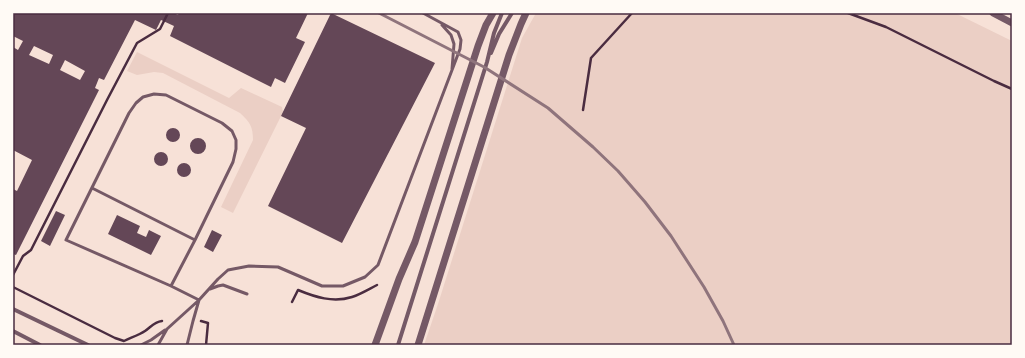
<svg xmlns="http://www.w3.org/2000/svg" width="1025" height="358" font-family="'PT Sans Narrow',sans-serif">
	<rect width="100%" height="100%" fill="#f7e1d7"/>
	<!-- green -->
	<path fill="#ebcfc5" d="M536,13H955L1012,41V345H424L438,304L522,38Z
		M137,52L229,98L241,88L282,107L283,112L233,213L221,207L253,140C253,127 250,122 240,113L163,73L154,72L137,75L127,71Z"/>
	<!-- building -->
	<path fill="#644757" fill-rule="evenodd" d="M13,13H173L178,15L179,13H308L296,38L305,42L285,83L275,78L271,87L170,36L174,26L161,20L156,30L135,20L104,80L99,78L95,88L99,90L16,255L13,254V189L17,191L32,160L13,150V47L18,50L23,41L13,36ZM34,46L53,55L49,64L29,55ZM65,60L85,71L80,80L60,70Z
		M331,13L435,63L342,243L268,206L306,128L281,116Z
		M166 135a7 7 0 1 1 14 0a7 7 0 1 1-14 0Z
		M190 146a8 8 0 1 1 16 0a8 8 0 1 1-16 0Z
		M154 159a7 7 0 1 1 14 0a7 7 0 1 1-14 0Z
		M177 170a7 7 0 1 1 14 0a7 7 0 1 1-14 0Z
		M56,211L65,215L50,246L41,241Z
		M117,215L140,226L137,233L146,237L149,230L161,236L151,255L108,234Z
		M212,230L222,235L213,252L204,247Z"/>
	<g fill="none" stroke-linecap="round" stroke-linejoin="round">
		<!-- path -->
		<path stroke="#4a2c40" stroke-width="2.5" d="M848,13L886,27L994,81L1012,89
			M583,110L591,58L632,13
			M13,275L23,256L31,250L107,100L137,43L160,29L168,13
			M13,287L115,338L124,341C130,338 139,335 145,331C151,327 154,322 162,321
			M292,302L298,290C315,297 333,303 352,297C361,294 369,289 377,285
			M201,321L208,323L206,345"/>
		<!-- service -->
		<path stroke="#755966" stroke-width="3" d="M442,25L451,35L454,44L452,69
			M92,188L195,240
			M171,286L195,240L233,162L236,149V140L232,131L222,123L166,95L154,94L143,97L136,103L129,113L66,240L171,286L199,300
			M210,289L218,286L223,285L247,294
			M141,345L151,340L165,330
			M158,345L167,329L199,300L218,279L228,270L249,266L278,267L322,286H343L365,277L378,265L460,49L461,40L458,32L423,13
			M187,345L193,321L199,300"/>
		<!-- minor -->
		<path stroke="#755966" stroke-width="4" d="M491,53L499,34L512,13
			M13,309L88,345
			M13,331L40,345
			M398,345L487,62L494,33L502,13"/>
		<!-- tertiary -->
		<path stroke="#755966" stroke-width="7" d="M993,13L1012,23
			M375,345L399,279L415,242L478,46L486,25L493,13
			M418,345L509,55L521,24L526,13"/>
		<!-- rail -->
		<path stroke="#8f747c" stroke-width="3" d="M379,13L484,67L548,108L593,147L618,171L645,202L671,236L704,287L723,321L734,345"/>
	</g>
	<!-- border -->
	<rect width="1025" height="358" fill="none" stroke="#fffaf5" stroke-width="28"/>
	<rect x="14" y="14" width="997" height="330" fill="none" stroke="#4a2c40" stroke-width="1.5"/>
</svg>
